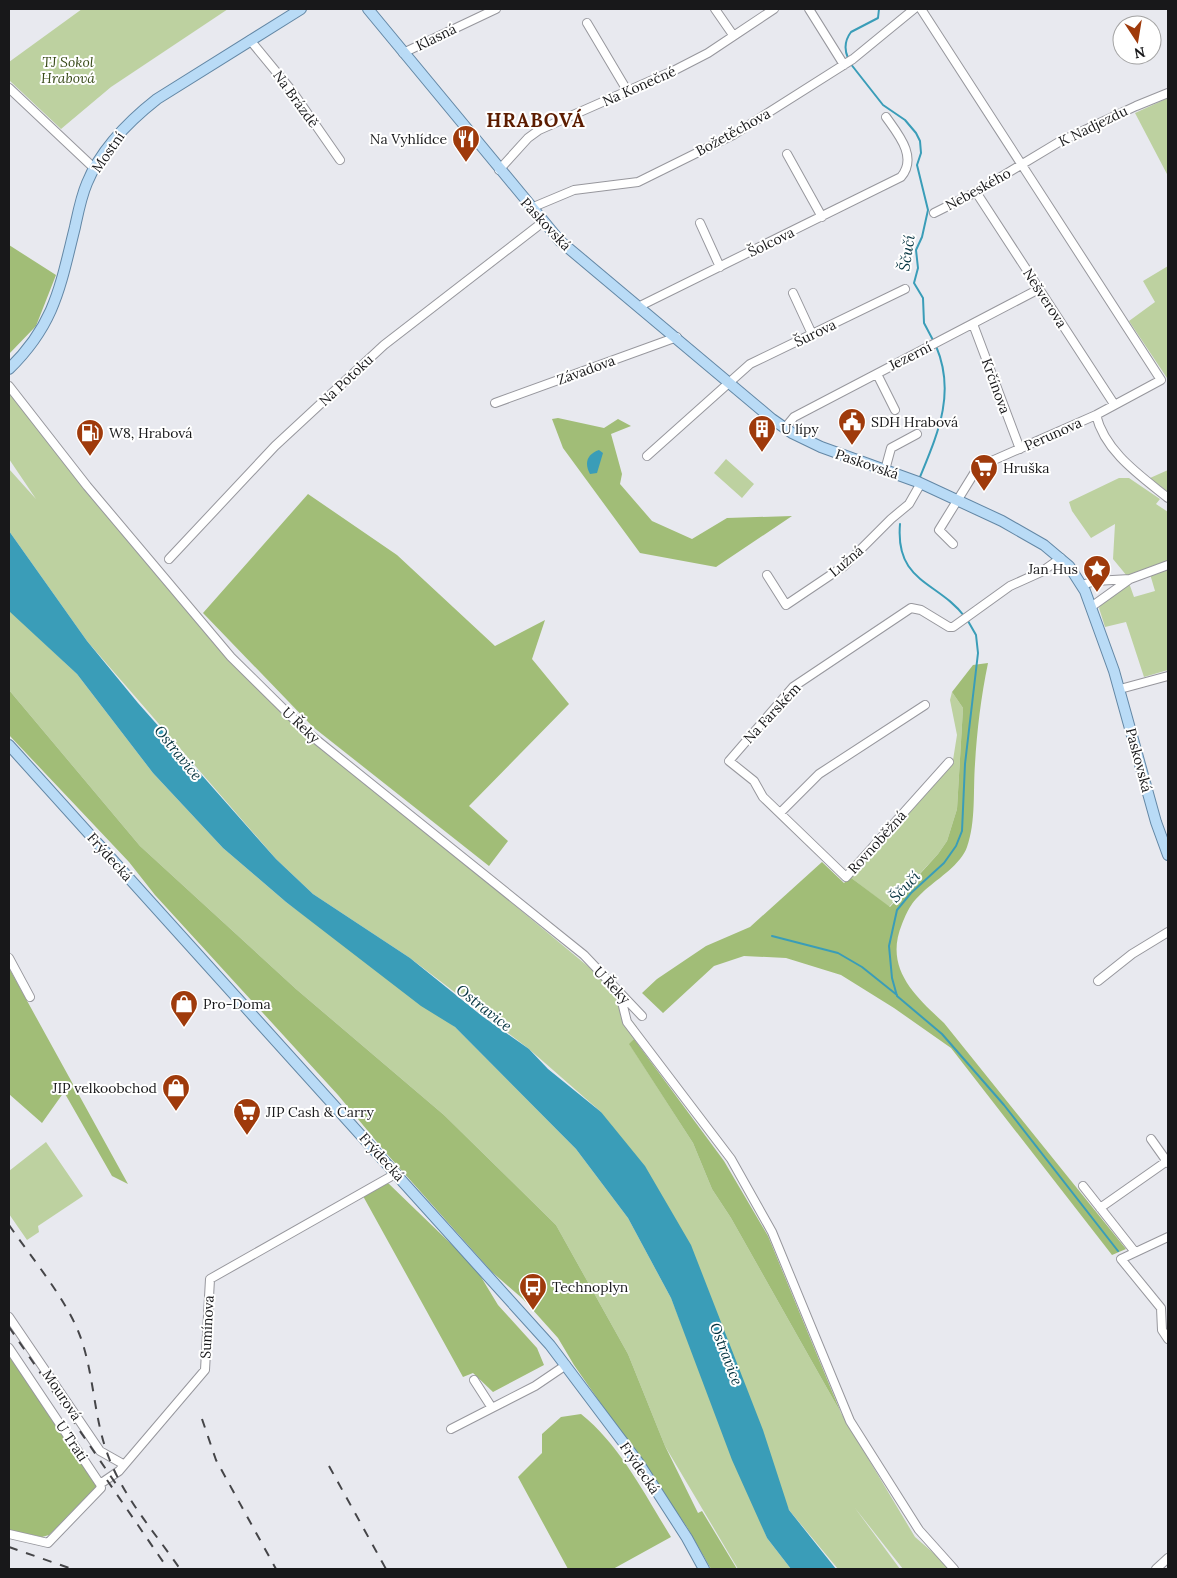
<svg xmlns="http://www.w3.org/2000/svg" width="1177" height="1578" font-family="Lora,serif">
	<rect width="100%" height="100%" fill="#e8e9ef"/>
	<!-- green -->
	<path fill="#bdd1a0" d="M82,9H228L111,87L61,129L9,80V62Z
		M1168,98V176L1135,113Z
		M1168,266V378H1167L1129,321L1155,302L1143,281Z
		M9,391L231,657L308,733L620,993L618,1003L637,1027L634,1039L630,1045L693,1143L712,1189L731,1218L841,1413L915,1537L952,1569H903L855,1508L900,1569H838L789,1510L601,1112L529,1049L410,958L313,894L276,859L87,641L9,531V469L36,499L9,459Z
		M726,459L754,484L742,498L714,473Z
		M1168,470V492L1150,478Z
		M1119,478H1129L1160,499L1156,504L1168,512V562L1127,576L1113,559L1115,524L1091,538L1072,511L1069,502Z
		M1168,568V670L1144,677L1126,622L1105,627L1099,608L1103,602L1129,583L1134,597L1155,591L1150,574Z
		M9,610L77,674L153,773L223,848L286,902L455,1027L576,1149L628,1218L671,1298L767,1538L791,1569H738L665,1446L628,1354L556,1225L444,1115L296,989L140,846L9,690Z
		M952,692L963,708L957,809L947,841L938,854L889,907L850,877L953,760L957,735L950,700Z
		M46,1142L83,1196L38,1226L39,1232L27,1240L9,1214V1171Z"/>
	<!-- forest -->
	<path fill="#a1bd77" d="M9,245L56,275L36,326L9,354Z
		M558,418L604,428L618,419L631,426L611,434L622,474L620,484L652,521L692,539L727,518L792,516L716,567L640,553L563,448L552,419Z
		M308,494L397,555L495,646L545,620L532,659L569,704L469,806L508,841L489,866L313,727L203,613Z
		M988,663C981,697 977,730 975,764C973,790 976,822 967,847C961,864 939,878 925,890C912,902 909,907 902,924C884,968 914,995 944,1023L1126,1249L1112,1255L951,1048L894,1008L841,975L786,958L744,956L714,966L663,1013L642,993L657,979L706,946L750,927L822,862L844,883L850,877L890,907L938,854L947,841L957,809L963,708L952,692L973,665Z
		M9,690L140,846L296,989L444,1115L556,1225L628,1354L665,1446L698,1513L702,1511L737,1569H711L687,1527L574,1365L558,1338L523,1299L492,1272L387,1154L338,1095L155,895L129,862L9,735Z
		M9,968L128,1184L112,1176L64,1092L42,1123L9,1094Z
		M634,1039L724,1161L768,1236L841,1413L731,1218L712,1189L693,1143L629,1044Z
		M388,1183L475,1267L498,1305L537,1348L544,1365L493,1392L473,1373L463,1377L363,1196Z
		M9,1355L97,1486L49,1535L42,1537L9,1530Z
		M581,1414C620,1445 645,1495 671,1537L613,1569H568L518,1477L542,1453V1434L561,1417Z"/>
	<!-- water -->
	<path fill="#3a9db8" d="M599,450L603,453L597,473L590,474C584,463 587,454 599,450Z
		M9,531L87,641L138,703L276,859L313,894L410,958L482,1016L529,1049L548,1069L601,1112L645,1166L691,1245L763,1430L789,1510L836,1569H791L767,1538L732,1460L671,1298L628,1218L576,1149L455,1027L421,1006L286,902L223,848L153,773L77,674L9,611Z"/>
	<g fill="none" stroke-linecap="round" stroke-linejoin="round">
		<!-- stream -->
		<path stroke="#3a9db8" stroke-width="2" d="M848,58C844,49 845,40 851,32L878,18L879,9
			M850,63L883,105L905,120L916,133L920,141L921,153L917,165L928,210L922,237L916,250L918,268L914,283L923,298L924,323L934,342
			M920,477C938,433 956,393 936,346
			M900,524C895,583 938,581 965,617
			M968,621L976,635L978,653L965,764L962,831L956,846L944,863L911,893L897,910L889,946L892,978L897,996L942,1034L1004,1105L1118,1251
			M772,936L838,953L862,967L897,995"/>
		<defs>
			<path id="minor" d="M715,9L733,35
				M809,9L844,65
				M921,9L1161,380L1096,415L978,467L939,530L953,544
				M587,23L628,92
				M250,40L292,91L340,160
				M403,53L496,9
				M9,88L95,169
				M787,154L822,217
				M499,170L528,138L539,130L675,70L708,53L774,9
				M976,192L1114,404
				M531,208L574,190L638,182L733,135L853,59L914,9
				M934,213L976,192L1059,142L1136,106L1168,93
				M700,223L720,267
				M793,293L812,334
				M640,306L901,177C918,157 898,134 886,117
				M973,324L1020,449
				M877,374L895,410
				M9,386L87,486L231,657L308,733L584,955L642,1016
				M495,403L677,337
				M1096,415C1105,452 1141,476 1168,498
				M785,428L794,417L1039,289
				M647,456L750,364L905,289
				M885,470L891,448L917,434
				M169,559L275,446L384,345L543,222
				M767,575L786,605L844,566L891,519L909,504L921,483
				M1082,585L1095,581L1130,579
				M1091,607L1130,579L1168,565
				M1120,689L1168,676
				M949,762L846,877L763,797L754,781L729,761L793,687L911,608L921,610L949,627H953L1010,586L1041,572L1061,558
				M780,813L819,774L925,705
				M9,958L30,997
				M1098,981L1132,954L1168,932
				M620,994L627,1022L731,1159L772,1232L850,1421L919,1530L954,1569
				M1151,1139L1168,1163
				M1083,1186L1135,1252
				M1100,1208L1167,1161
				M1168,1237L1121,1259L1161,1308L1162,1330L1168,1339
				M9,1317L100,1451L123,1464
				M9,1348L100,1484
				M492,1408L535,1386L566,1365
				M451,1429L492,1408L474,1380
				M9,1534L48,1543L101,1488L100,1484L119,1471L205,1370L210,1279L397,1173
				M1156,1569L1168,1558"/>
			<path id="major" d="M368,9L560,241L772,419L792,433L821,447L918,482L1002,521L1044,545L1069,566L1085,591L1114,671L1156,822L1168,855
				M9,369C55,324 60,287 75,227C78,213 81,197 87,183C101,149 129,121 157,99L301,9
				M9,745L550,1345L638,1462L687,1538L704,1569"/>
		</defs>
		<!-- minor casing -->
		<use href="#minor" stroke="#97979d" stroke-width="10"/>
		<!-- major casing -->
		<use href="#major" stroke="#6387a5" stroke-width="12"/>
		<!-- minor -->
		<use href="#minor" stroke="#fff" stroke-width="8"/>
		<!-- major -->
		<use href="#major" stroke="#b9dbf6" stroke-width="10"/>
		<!-- rail -->
		<path stroke="#454548" stroke-width="2" stroke-dasharray="9 9" stroke-linecap="butt" d="M9,1225C31,1257 59,1290 76,1326C95,1368 92,1415 109,1458C124,1498 156,1534 180,1569
			M9,1327L116,1484
			M202,1419L216,1460L276,1569
			M329,1466L386,1569
			M107,1480L168,1569
			M9,1547L72,1569"/>
	</g>
	<!-- icons -->
	<defs>
		<symbol id="restaurant-pin" viewBox="-11 -11 22 30"><path d="M0 17L-7.5 6A9.5 9.5 0 1 1 7.5 6Z" fill="#9f3a0b" stroke="#fff"/><path d="M-5-6h1v4h1v-4h1v4h1v-4h1v5L-1.5 .5V6h-2V.5L-5-1ZM5-6V6H3V1.5H1.5Q1.5-4 5-6Z" fill="#fff"/></symbol>
		<symbol id="civic-pin" viewBox="-11 -11 22 30"><path d="M0 17L-7.5 6A9.5 9.5 0 1 1 7.5 6Z" fill="#9f3a0b" stroke="#fff"/><path d="M-.6-6.5H3V-4.5H.6V-3L4-1V1h2V6H-6V1h2V-1L-.6-3ZM-1.2 2.5V6h2.4V2.5Z" fill="#fff"/></symbol>
		<symbol id="building-pin" viewBox="-11 -11 22 30"><path d="M0 17L-7.5 6A9.5 9.5 0 1 1 7.5 6Z" fill="#9f3a0b" stroke="#fff"/><path d="M-4-6H4V6H1V3H-1V6H-4ZM-2.5-4.3h1.7v1.8h-1.7ZM.8-4.3h1.7v1.8H.8ZM-2.5-1h1.7V.8h-1.7ZM.8-1h1.7V.8H.8Z" fill="#fff"/></symbol>
		<symbol id="fuel-pin" viewBox="-11 -11 22 30"><path d="M0 17L-7.5 6A9.5 9.5 0 1 1 7.5 6Z" fill="#9f3a0b" stroke="#fff"/><path d="M-5.5-6h7V0h2V4h1.3V-2.5L3-4.5l.8-.8L6-3V5H2.5V1h-1V6h-7ZM-4.2-4.7v3.2H.2V-4.7Z" fill="#fff"/></symbol>
		<symbol id="supermarket-pin" viewBox="-11 -11 22 30"><path d="M0 17L-7.5 6A9.5 9.5 0 1 1 7.5 6Z" fill="#9f3a0b" stroke="#fff"/><path d="M-6-5.5h2.5l.6 2H6L4.5 2H-2.5L-4.4-4H-6ZM-1.5 3.2a1.3 1.3 0 1 0 .1 0ZM3 3.2a1.3 1.3 0 1 0 .1 0Z" fill="#fff"/></symbol>
		<symbol id="sight-pin" viewBox="-11 -11 22 30"><path d="M0 17L-7.5 6A9.5 9.5 0 1 1 7.5 6Z" fill="#9f3a0b" stroke="#fff"/><path d="M0-6L1.8-2.2L6-1.7L2.9 1.2L3.7 5.4L0 3.3L-3.7 5.4L-2.9 1.2L-6-1.7L-1.8-2.2Z" fill="#fff"/></symbol>
		<symbol id="shop-pin" viewBox="-11 -11 22 30"><path d="M0 17L-7.5 6A9.5 9.5 0 1 1 7.5 6Z" fill="#9f3a0b" stroke="#fff"/><path d="M-5-2.5h2.3a2.7 3.5 0 0 1 5.4 0H5L5.5 6h-11ZM-1.5-2.5h3a1.5 2.3 0 0 0-3 0Z" fill="#fff"/></symbol>
		<symbol id="bus-pin" viewBox="-11 -11 22 30"><path d="M0 17L-7.5 6A9.5 9.5 0 1 1 7.5 6Z" fill="#9f3a0b" stroke="#fff"/><path d="M-5-6H5V4H4V6H2V4H-2V6H-4V4H-5ZM-3.5-4V0h7V-4ZM-3.5 1.2v1.5H-2V1.2ZM2 1.2v1.5H3.5V1.2Z" fill="#fff"/></symbol>
	</defs>
	<g fill-rule="evenodd">
		<use href="#restaurant-pin" x="450" y="123" width="32" height="43"/>
		<use href="#civic-pin" x="836" y="406" width="32" height="43"/>
		<use href="#building-pin" x="746" y="413" width="32" height="43"/>
		<use href="#fuel-pin" x="74" y="417" width="32" height="43"/>
		<use href="#supermarket-pin" x="968" y="452" width="32" height="43"/>
		<use href="#sight-pin" x="1081" y="553" width="32" height="43"/>
		<use href="#shop-pin" x="168" y="988" width="32" height="43"/>
		<use href="#shop-pin" x="160" y="1072" width="32" height="43"/>
		<use href="#supermarket-pin" x="231" y="1096" width="32" height="43"/>
		<use href="#bus-pin" x="517" y="1271" width="32" height="43"/>
	</g>
	<g text-anchor="middle" stroke-width="4" stroke-linejoin="round" paint-order="stroke">
		<!-- street labels -->
		<g font-size="14" fill="#18181a" stroke="#fff">
			<text transform="translate(436 37) rotate(-26)" y="5">Klasná</text>
			<text transform="translate(639 86) rotate(-24)" y="5">Na Konečné</text>
			<text transform="translate(296 99) rotate(54)" y="5">Na Brázdě</text>
			<text transform="translate(1093 126) rotate(-26)" y="5">K Nadjezdu</text>
			<text transform="translate(733 132) rotate(-29)" y="5">Božetěchova</text>
			<text transform="translate(108 152) rotate(-55)" y="5">Mostní</text>
			<text transform="translate(978 189) rotate(-29)" y="5">Nebeského</text>
			<text transform="translate(546 224) rotate(47)" y="5">Paskovská</text>
			<text transform="translate(771 242) rotate(-26)" y="5">Šolcova</text>
			<text transform="translate(1045 298) rotate(57)" y="5">Nešverova</text>
			<text transform="translate(815 333) rotate(-26)" y="5">Šurova</text>
			<text transform="translate(910 356) rotate(-27)" y="5">Jezerní</text>
			<text transform="translate(586 370) rotate(-20)" y="5">Závadova</text>
			<text transform="translate(346 380) rotate(-43)" y="5">Na Potoku</text>
			<text transform="translate(996 386) rotate(70)" y="5">Krčínova</text>
			<text transform="translate(1053 434) rotate(-24)" y="5">Perunova</text>
			<text transform="translate(867 464) rotate(19)" y="5">Paskovská</text>
			<text transform="translate(846 561) rotate(-40)" y="5">Lužná</text>
			<text transform="translate(772 713) rotate(-47)" y="5">Na Farském</text>
			<text transform="translate(301 725) rotate(43)" y="5">U Řeky</text>
			<text transform="translate(1139 760) rotate(75)" y="5">Paskovská</text>
			<text transform="translate(877 842) rotate(-48)" y="5">Rovnoběžná</text>
			<text transform="translate(110 857) rotate(48)" y="5">Frýdecká</text>
			<text transform="translate(612 985) rotate(46)" y="5">U Řeky</text>
			<text transform="translate(382 1157) rotate(48)" y="5">Frýdecká</text>
			<text transform="translate(207 1327) rotate(-87)" y="5">Sumínova</text>
			<text transform="translate(62 1395) rotate(56)" y="5">Mourová</text>
			<text transform="translate(72 1441) rotate(56)" y="5">U Trati</text>
			<text transform="translate(640 1468) rotate(56)" y="5">Frýdecká</text>
		</g>
		<!-- park labels -->
		<g font-size="14" font-style="italic" fill="#394b19" stroke="#fff">
			<text x="68" y="67">TJ Sokol<tspan x="68" dy="16">Hrabová</tspan></text>
		</g>
		<!-- poi labels -->
		<g font-size="14" fill="#18181a" stroke="#fff" text-anchor="start">
			<text x="447" y="144" text-anchor="end">Na Vyhlídce</text>
			<text x="871" y="427">SDH Hrabová</text>
			<text x="781" y="434">U lípy</text>
			<text x="109" y="438">W8, Hrabová</text>
			<text x="1003" y="473">Hruška</text>
			<text x="1078" y="574" text-anchor="end">Jan Hus</text>
			<text x="203" y="1009">Pro-Doma</text>
			<text x="157" y="1093" text-anchor="end">JIP velkoobchod</text>
			<text x="266" y="1117">JIP Cash &amp; Carry</text>
			<text x="552" y="1292">Technoplyn</text>
		</g>
		<!-- water labels -->
		<g font-size="15" font-style="italic" fill="#04333f" stroke="#fff">
			<text transform="translate(907 253) rotate(-81)" y="5">Ščučí</text>
			<text transform="translate(178 753) rotate(51)" y="5">Ostravice</text>
			<text transform="translate(905 887) rotate(-46)" y="5">Ščučí</text>
			<text transform="translate(484 1008) rotate(38)" y="5">Ostravice</text>
			<text transform="translate(726 1354) rotate(69)" y="5">Ostravice</text>
		</g>
		<!-- district labels -->
		<g font-size="19" font-weight="bold" letter-spacing="1" fill="#5c1c00" stroke="#fff">
			<text x="536" y="127">HRABOVÁ</text>
		</g>
	</g>
	<!-- border -->
	<rect width="1177" height="1578" fill="none" stroke="#18181a" stroke-width="20"/>
	<!-- north arrow -->
	<g transform="translate(1137 40) rotate(168)"><circle r="24" fill="#ffffff" stroke="#a3a3a3"/>
	<path d="M0-4L9 19L0 12L-9 19Z" fill="#9f3a0b"/>
	<text y="-8" font-size="14" font-weight="bold" text-anchor="middle" fill="#18181a">N</text>
	</g>
</svg>
